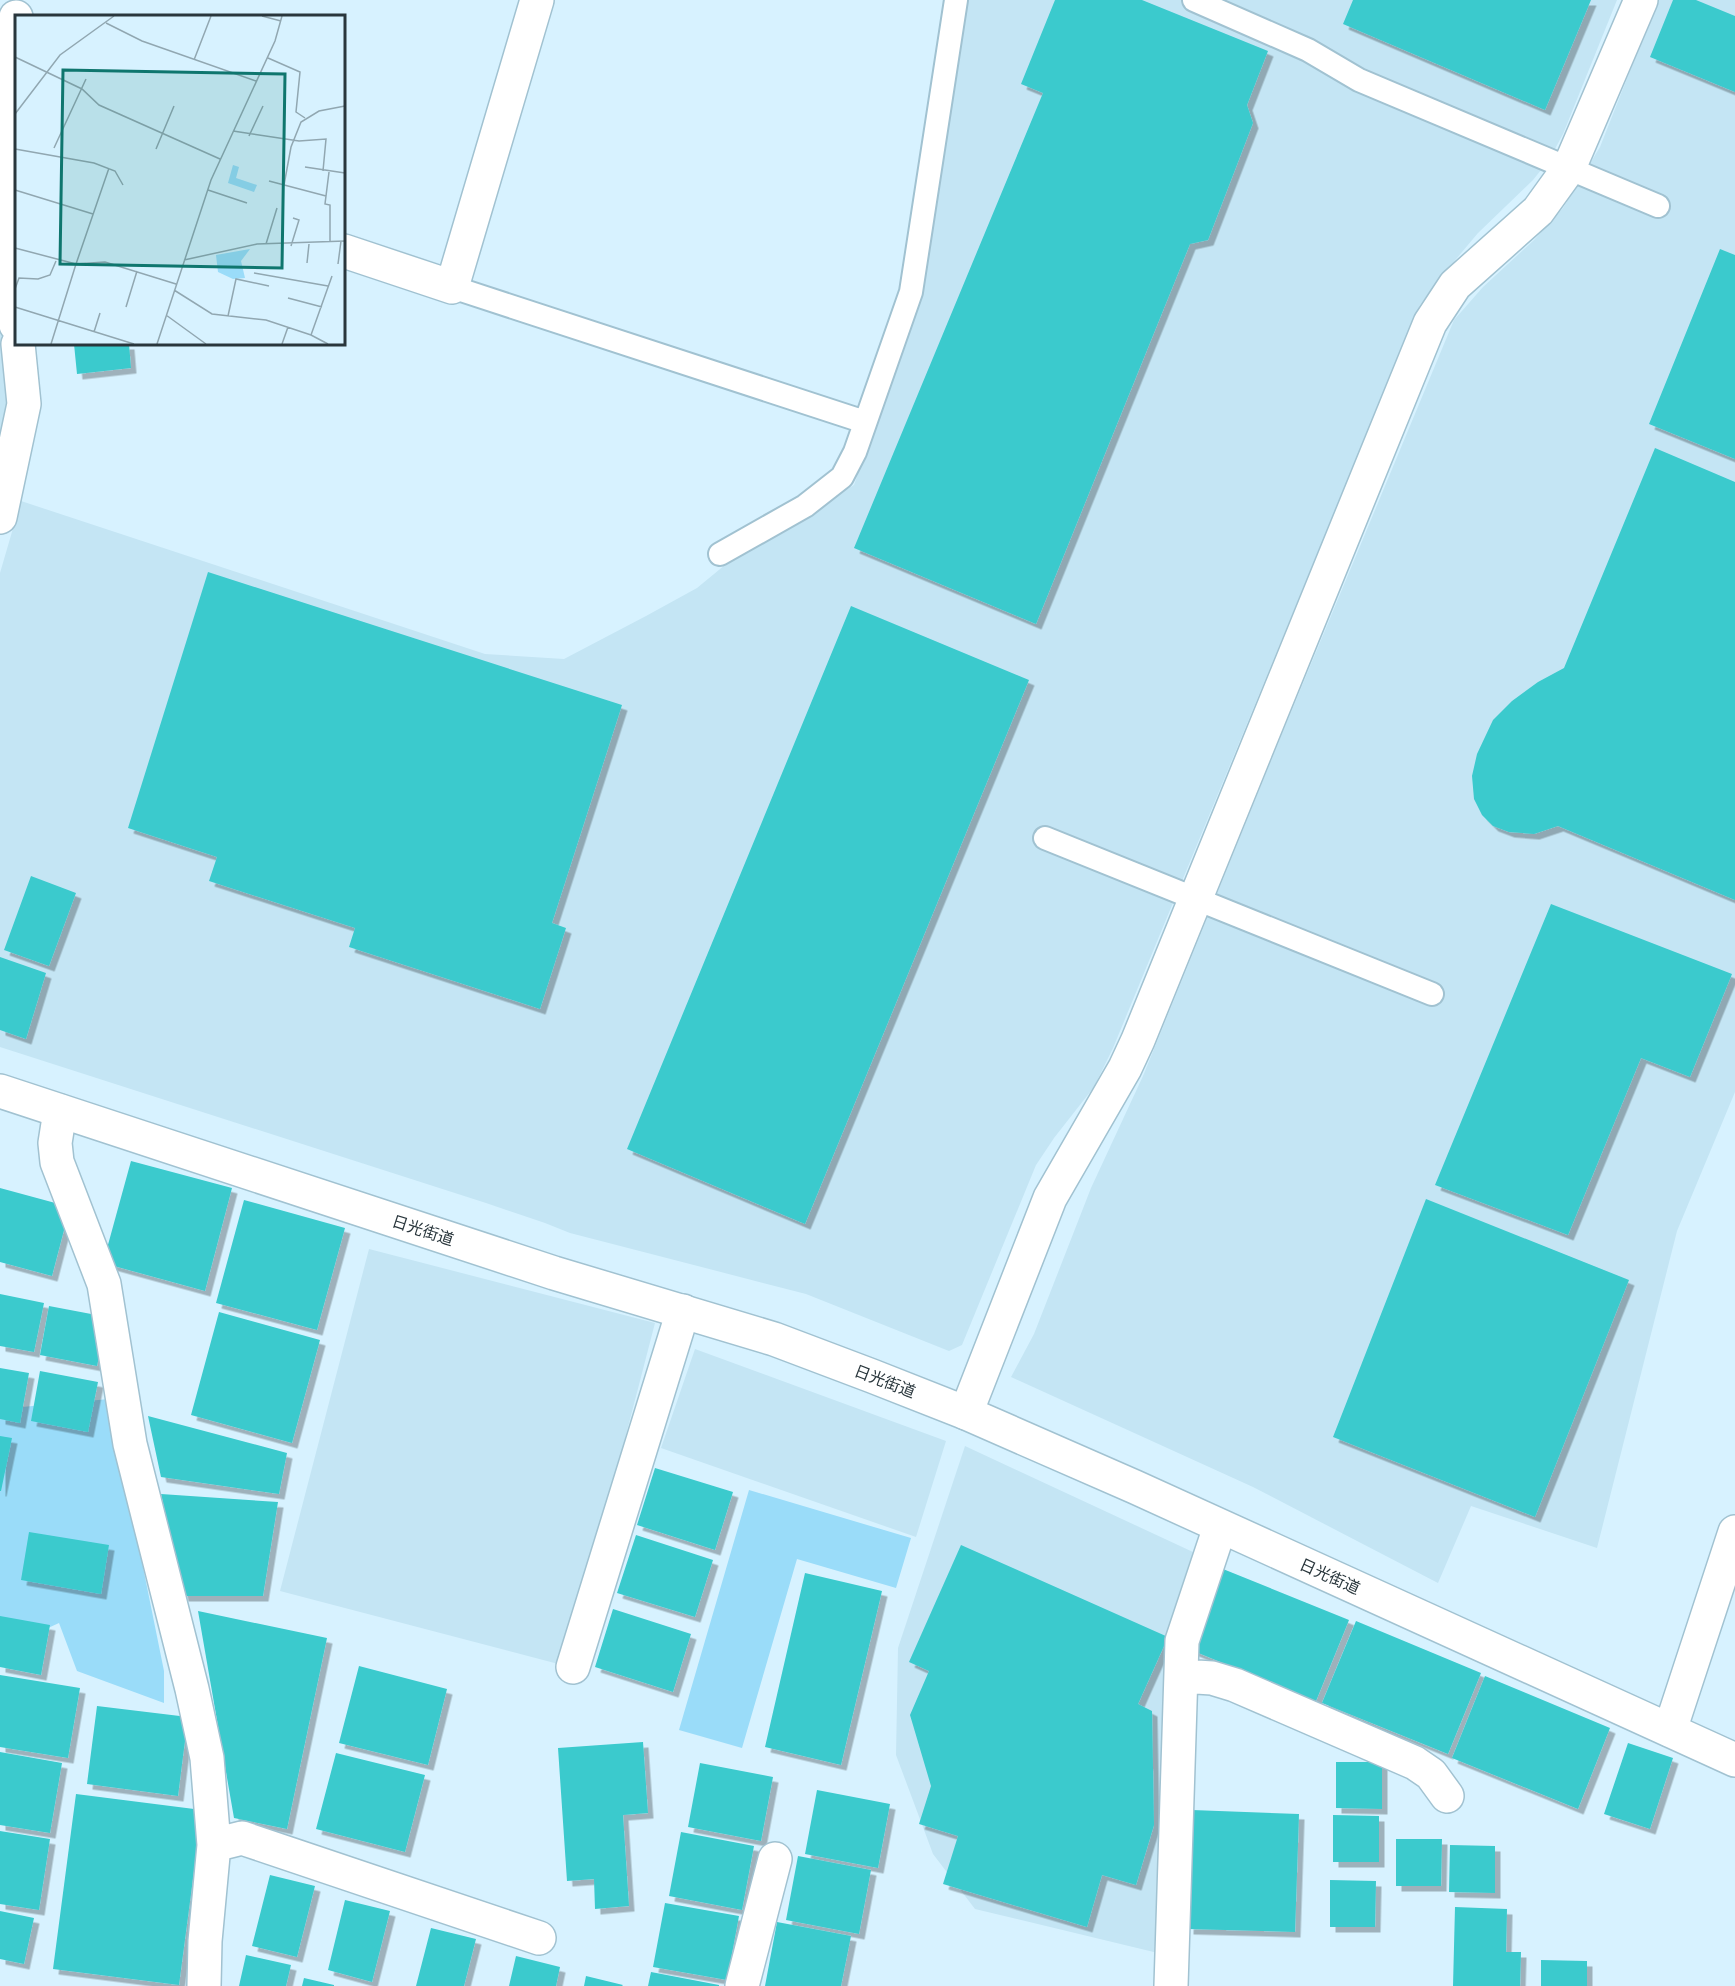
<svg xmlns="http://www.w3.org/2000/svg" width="1735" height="1986" font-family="'Noto Sans','Noto Sans JP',sans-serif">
	<defs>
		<filter id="shadow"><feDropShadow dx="5.5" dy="5.5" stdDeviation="0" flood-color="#0004"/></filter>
	</defs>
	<rect width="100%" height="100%" fill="#d7f2ff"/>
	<!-- built -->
	<path fill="#c4e5f4" d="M968,0H1617L1563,134L1549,160L1533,180L1478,233L1441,277L1420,305L1113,1048L1094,1087L1054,1138L1036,1165L962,1345L949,1351L806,1294L570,1233L545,1223L486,1203L0,1047V573L21,501L485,654L564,659L646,616L697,588L731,560L854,485L917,306Z
		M1658,0H1735V1092L1677,1231L1597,1548L1471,1506L1438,1583L1253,1487L1011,1377L1034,1334L1091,1188L1143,1076L1284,729L1454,320L1483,287L1534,240L1563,208L1600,147Z
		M0,277L12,384L0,478Z
		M369,1249L655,1323L566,1666L280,1591Z
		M695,1349L946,1441L916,1537L661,1448Z
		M965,1446L1193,1552L1172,1673L1162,1954L975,1909L933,1854L896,1755L898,1648Z"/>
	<!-- green -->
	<path fill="#9adcf9" d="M109,1399L164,1671V1703L77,1671L59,1623L0,1650V1409Z
		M749,1490L911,1538L896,1588L797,1559L742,1748L679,1730Z"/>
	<!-- building -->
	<path fill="#3bcacd" filter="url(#shadow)" d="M1055,0H1142L1268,51L1247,105L1253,123L1208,240L1190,244L1036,624L854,548L1043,93L1021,84Z
		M1353,0H1591L1545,110L1343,24Z
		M1673,0H1696L1735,16V92L1650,57Z
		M1720,249L1735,255V459L1649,424Z
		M74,344H129L131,368L77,374Z
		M1655,448L1735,482V900L1558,826L1534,834L1509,832L1493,826L1482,815L1474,799L1472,776L1477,754L1493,720L1512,701L1538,682L1564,668Z
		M208,572L622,705L552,923L566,928L540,1009L349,947L355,928L209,881L217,857L128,828Z
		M851,606L1029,680L805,1224L627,1149Z
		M31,876L76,893L49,966L4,950Z
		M1551,904L1732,974L1690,1077L1641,1058L1568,1235L1435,1185Z
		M0,957L46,973L26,1039L0,1030Z
		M131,1161L232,1188L205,1291L103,1263Z
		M0,1188L70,1207L52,1276L0,1262Z
		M1426,1199L1629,1280L1535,1517L1333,1437Z
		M244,1200L345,1228L317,1330L216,1303Z
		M0,1294L44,1303L34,1352L0,1346Z
		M49,1306L107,1317L97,1366L40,1355Z
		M219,1312L320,1340L292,1443L191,1415Z
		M0,1368L29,1373L20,1423L0,1419Z
		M40,1371L98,1382L88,1432L31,1421Z
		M148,1416L287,1453L279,1494L161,1477Z
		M0,1436L12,1438L1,1491H0Z
		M655,1468L733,1492L715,1550L637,1525Z
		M161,1494L278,1502L263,1596H183Z
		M29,1532L109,1545L101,1594L21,1580Z
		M636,1535L713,1560L695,1617L617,1593Z
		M961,1545L1168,1637L1138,1704L1152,1711L1154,1825L1136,1885L1102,1875L1087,1927L943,1884L958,1836L919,1824L931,1786L910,1715L929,1671L909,1662Z
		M1223,1569L1349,1620L1316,1701L1191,1650Z
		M805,1573L882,1591L841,1765L765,1747Z
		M613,1609L691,1634L673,1692L595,1667Z
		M198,1611L327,1638L287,1829L234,1818Z
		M0,1616L50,1625L41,1675L0,1667Z
		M1356,1621L1481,1673L1448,1754L1322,1703Z
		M359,1666L447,1689L428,1765L339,1743Z
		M0,1675L80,1688L68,1758L0,1747Z
		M1485,1676L1610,1728L1578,1809L1452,1758Z
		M97,1706L188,1717L178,1796L87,1784Z
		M643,1742L648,1813L623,1815L629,1906L595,1909L594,1879L567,1881L558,1748Z
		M1628,1743L1673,1758L1650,1829L1604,1814Z
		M0,1752L62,1763L50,1833L0,1825Z
		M336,1753L425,1775L405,1852L316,1829Z
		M1336,1762H1382V1809L1336,1808Z
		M700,1763L773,1777L761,1841L688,1827Z
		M817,1790L890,1804L878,1868L805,1854Z
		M76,1794L202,1810L179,1985L53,1969Z
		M1192,1810L1299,1814L1295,1932L1188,1929Z
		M1333,1815L1379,1816V1862H1333Z
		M0,1831L50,1839L39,1910L0,1904Z
		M681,1832L754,1846L742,1910L669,1896Z
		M1396,1839H1442L1441,1886H1396Z
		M1450,1845L1495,1846V1893L1449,1892Z
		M798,1856L871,1870L859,1934L786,1920Z
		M270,1875L315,1886L297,1957L252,1946Z
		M1330,1880L1376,1881L1375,1927H1330Z
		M345,1900L390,1911L372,1982L328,1970Z
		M665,1903L739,1916L727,1980L653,1967Z
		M1455,1907L1507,1909L1506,1952H1521L1520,1986H1453Z
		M0,1911L34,1918L24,1964L0,1959Z
		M777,1922L851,1936L841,1986H765Z
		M431,1928L476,1939L464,1986H416Z
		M246,1955L291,1965L286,1986H239Z
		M516,1956L560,1967L556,1986H509Z
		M1541,1960L1587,1961V1986H1541Z
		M651,1972L719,1985V1986H648Z
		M586,1976L623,1985L622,1986H584Z
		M304,1978L334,1985V1986H302Z"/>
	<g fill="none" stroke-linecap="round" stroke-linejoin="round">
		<defs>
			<path id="lane" d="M1194,0L1308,50L1359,80L1658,206
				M452,287L865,422
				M720,554L805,506L842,477L855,452L911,292L956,0
				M1045,838L1432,994"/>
			<path id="street" d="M16,17L10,52L0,142L16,325
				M344,251L452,287L537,0
				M0,517L24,404L18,344
				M60,1111L55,1143L57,1162L104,1284L130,1444L192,1689L207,1758L214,1845L205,1941L204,1986
				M966,1413L1050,1198L1125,1068L1138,1040L1430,323L1455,285L1538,211L1569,168L1641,0
				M573,1667L683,1311
				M1181,1676L1212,1678L1235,1685L1415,1763L1431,1774L1447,1796
				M1670,1730L1735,1532
				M214,1845L242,1838L539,1938
				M742,1986L775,1859
				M1171,1986L1182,1641L1220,1527"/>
			<path id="secondary" d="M0,1091L554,1273L774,1339L872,1376L966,1413L1135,1487L1735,1760"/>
		</defs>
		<!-- lane casing -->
		<use href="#lane" stroke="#a1c2d1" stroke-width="26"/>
		<!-- street casing -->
		<use href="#street" stroke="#a1c2d1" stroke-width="36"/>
		<!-- secondary casing -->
		<use href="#secondary" stroke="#a1c2d1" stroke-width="36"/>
		<!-- lane -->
		<use href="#lane" stroke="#fff" stroke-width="22"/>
		<!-- street -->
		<use href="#street" stroke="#fff" stroke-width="33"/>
		<!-- secondary -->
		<use href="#secondary" stroke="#fff" stroke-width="33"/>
	</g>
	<g text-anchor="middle" stroke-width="5" stroke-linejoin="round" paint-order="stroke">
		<!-- street labels -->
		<g font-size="16" fill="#29363c" stroke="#fff">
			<text transform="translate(423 1230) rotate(18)" y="6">日光街道</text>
			<text transform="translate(885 1381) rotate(21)" y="6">日光街道</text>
			<text transform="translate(1330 1576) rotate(24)" y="6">日光街道</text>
		</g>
	</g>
	<!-- overview -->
	<g transform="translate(15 15)">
		<rect width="330" height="330" fill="#d7f2ff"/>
		<path d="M218,150L224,152L221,163L242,170L239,177L213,168ZM235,234L226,246L230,263L218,264L203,257L201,240Z" fill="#9adcf9"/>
		<path fill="none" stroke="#91a7b1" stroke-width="1.5" d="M247,1L266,6M91,8L127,26L241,66M0,42L67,74L84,90L205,144M253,43L285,57L281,97L290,103M179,45L196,1M0,99L45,40L99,1M218,116L284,126L311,124L308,156M234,121L248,91M39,133L71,64M0,134L79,148L100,156L108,170M141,134L159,91M290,152L330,158M314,157L310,189L315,190V227M254,166L311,181M269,170L276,132L286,107L304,96L330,91M0,175L78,199M193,175L232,188M251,229L262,193M276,231L284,205L278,203M0,233L61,249L94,153M169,245L242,229L330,226M292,248L294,229M323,249L326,226M239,258L313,271M0,274L4,263L23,264L35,260L41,246M159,275L197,299L251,305L296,320L313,329M273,283L307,292M0,292L119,329M111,292L122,256M151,300L191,329M213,301L221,264L254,271M79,317L85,298M296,320L317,261M36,329L61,249L90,247L161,269M142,329L196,165L260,26L267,1M267,329L273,312"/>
		<path fill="#0f766e" fill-opacity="0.15" stroke="#0f766e" stroke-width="3" d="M48,55L270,59L267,253L45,249Z"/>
		<rect width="330" height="330" fill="none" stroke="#29363c" stroke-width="3"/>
	</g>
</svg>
